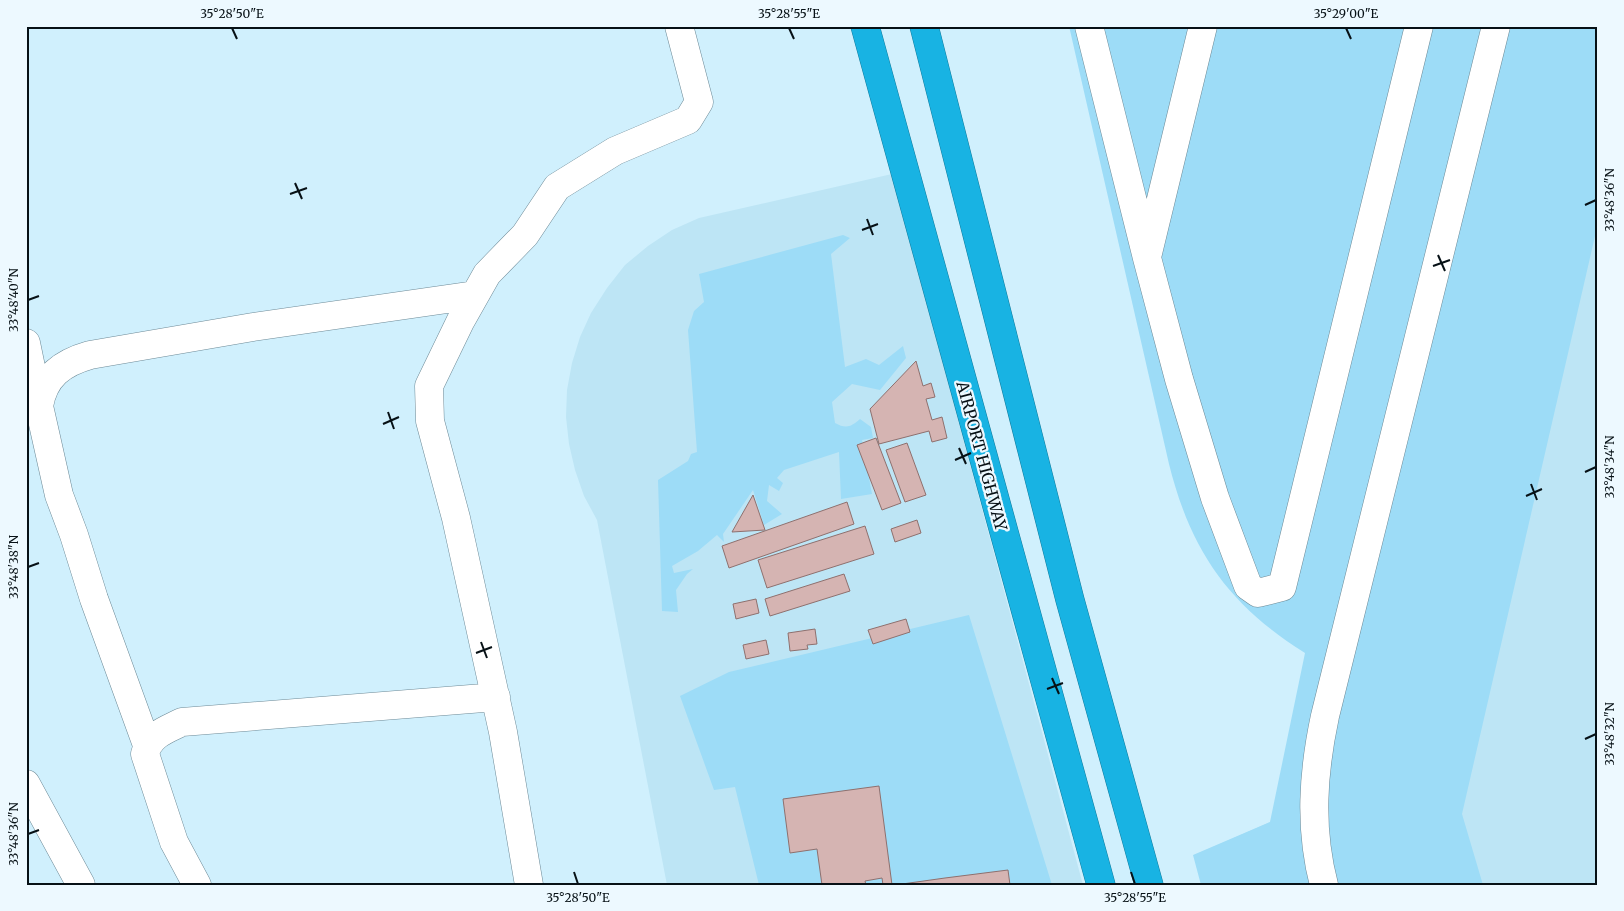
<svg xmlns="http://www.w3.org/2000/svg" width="1624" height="911" font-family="Merriweather,serif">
	<rect width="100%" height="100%" fill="#d0f0fd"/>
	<!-- built -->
	<path fill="#bde5f5" d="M1598,26V885H1246L1234,838L1270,822Z
		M892,174L1083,885H667L597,520L584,496L575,470L569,444L566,417L567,390L572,363L580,337L591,313L607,288L625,265L648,246L672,230L699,218Z"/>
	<!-- green -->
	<path fill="#9ddcf7" d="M1069,26H1598V223L1462,814L1483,885H1201L1193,855L1270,822L1305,653C1229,605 1191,552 1169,464Z
		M843,235L850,238L831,254L845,367L866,359L879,365L903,346L906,358L880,390L852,384L832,402L835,423C846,429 851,427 860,419L871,427L873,438L862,440L872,494L841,499L839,452L784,470L777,478L783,483L779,491L769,485L767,501L782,514L764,525L753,490L723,534L724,542L717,535L698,551L672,566L674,573L693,569L687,574L676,590L678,612L662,611L658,480L688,461L691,454L697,452L688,330L694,311L704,302L699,274Z
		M969,615L1052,885H759L735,787L714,790L680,696L729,672Z"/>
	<!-- building -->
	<path fill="#d5b4b2" stroke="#8e706e" d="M916,361L923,386L931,383L935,397L926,399L932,420L942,417L947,438L932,442L929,431L879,444L870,409Z
		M876,438L901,503L882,510L857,445Z
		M907,443L926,495L905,502L886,450Z
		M753,495L765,530L732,532Z
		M847,502L854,524L729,568L722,546Z
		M917,520L921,533L895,542L891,529Z
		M865,526L874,554L767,588L758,560Z
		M844,574L850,591L770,616L765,599Z
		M756,599L759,613L736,619L733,604Z
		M906,619L910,632L873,644L868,630Z
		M815,629L817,644L807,645L808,649L790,651L788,633Z
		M766,640L769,654L746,659L743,645Z
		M879,786L892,885H883L882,878L865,881L866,885H822L817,849L790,853L783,799Z
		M1008,870L1010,885H895L945,878Z"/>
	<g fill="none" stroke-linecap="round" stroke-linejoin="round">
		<defs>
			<path id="minor" d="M1089,26L1147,258L1179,379L1215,498L1248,586L1258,593L1282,587L1419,26
				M1148,253L1203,26
				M26,343L39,406
				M147,745L94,599L74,535L59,495L39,406C44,376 62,363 90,355L253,327L475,295
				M26,784L81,885
				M197,885L174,842L145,754C149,735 166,730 182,722L496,697
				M529,885L503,732L456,518L430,421L429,386L461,320L487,274L525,235L557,187L615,151L688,120L699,102L679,26
				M1324,885C1309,828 1313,772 1325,716L1496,26"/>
			<path id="highway" d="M865,26L1101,885
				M924,26L1070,600L1149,885"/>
		</defs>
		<!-- minor casing -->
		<use href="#minor" stroke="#6d8a97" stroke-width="29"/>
		<!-- highway casing -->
		<use href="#highway" stroke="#127a9b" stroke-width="29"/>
		<!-- minor -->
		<use href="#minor" stroke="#fff" stroke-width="28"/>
		<!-- highway -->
		<use href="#highway" stroke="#18b3e3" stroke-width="28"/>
	</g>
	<!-- ticks -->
	<path fill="none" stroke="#071116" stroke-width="2" d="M232,28L237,39M789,28L794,39M1346,28L1351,39M295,183L302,199M290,194L307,188M1585,205L1596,200M867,219L873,235M862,230L878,224M1438,255L1445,271M1433,266L1450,260M28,300L39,296M388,412L394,429M383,424L399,417M959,448L966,464M955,460L971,453M1585,472L1596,467M1531,484L1537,500M1526,496L1542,489M28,567L39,563M481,642L487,658M476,653L492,647M1052,678L1059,694M1047,689L1063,683M1585,739L1596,734M28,834L39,830M574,872L578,884M1131,872L1135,884"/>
	<g text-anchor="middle" stroke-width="4.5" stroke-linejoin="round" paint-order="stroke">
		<!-- street labels -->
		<g font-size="16" fill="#071116" stroke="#edf9ff">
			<text transform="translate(982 456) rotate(75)" y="6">AIRPORT HIGHWAY</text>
		</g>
	</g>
	<!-- border -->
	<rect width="1624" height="911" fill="none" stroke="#edf9ff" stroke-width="55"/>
	<rect x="28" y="28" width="1568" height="856" fill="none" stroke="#071116" stroke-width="2"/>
	<g font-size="12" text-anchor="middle" fill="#071116">
		<text x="232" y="18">35°28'50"E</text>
		<text x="789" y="18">35°28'55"E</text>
		<text x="1346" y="18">35°29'00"E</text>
		<text transform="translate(1610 200) rotate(-90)" y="4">33°48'36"N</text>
		<text transform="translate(14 300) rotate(-90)" y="4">33°48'40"N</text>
		<text transform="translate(1610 467) rotate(-90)" y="4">33°48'34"N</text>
		<text transform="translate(14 567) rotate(-90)" y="4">33°48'38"N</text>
		<text transform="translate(1610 734) rotate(-90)" y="4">33°48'32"N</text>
		<text transform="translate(14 834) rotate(-90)" y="4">33°48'36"N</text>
		<text x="578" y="902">35°28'50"E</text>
		<text x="1135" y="902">35°28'55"E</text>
	</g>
</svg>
